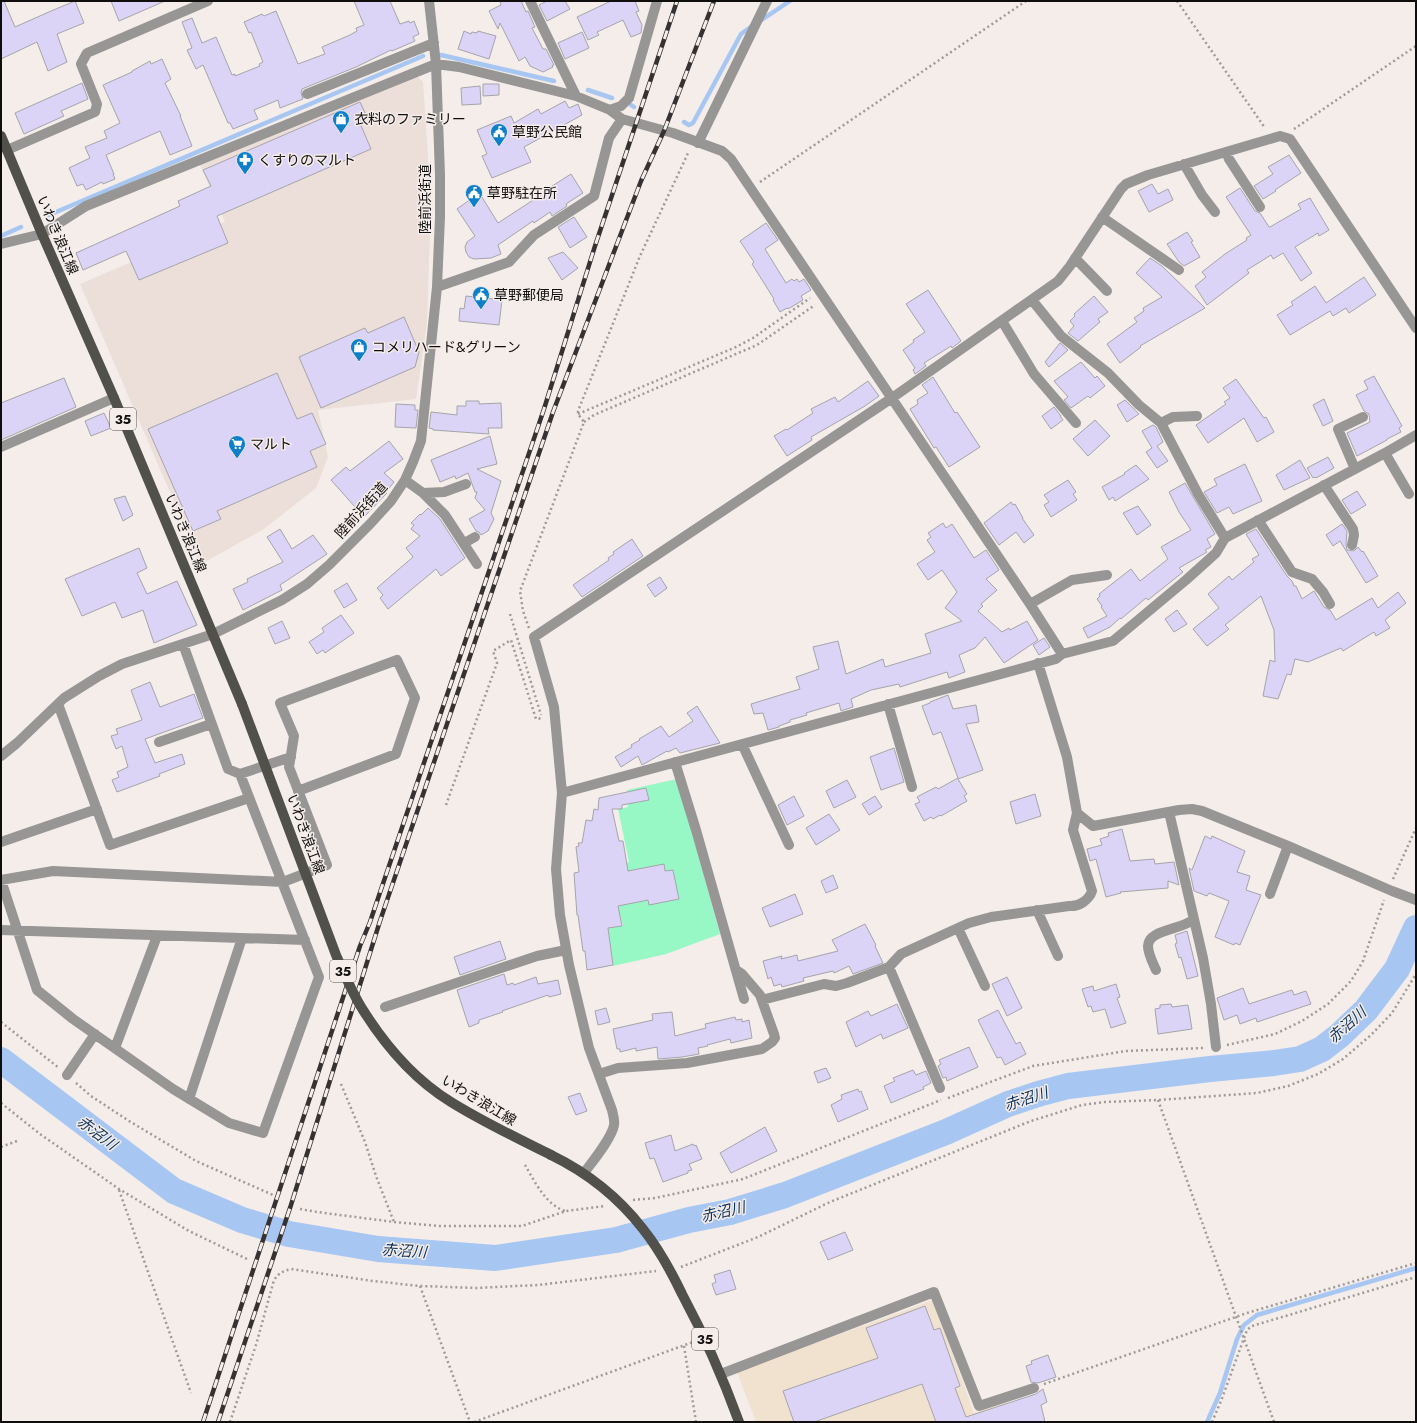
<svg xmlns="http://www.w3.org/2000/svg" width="1417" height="1423" font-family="Jost,'Noto Sans JP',sans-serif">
	<rect width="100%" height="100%" fill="#f4edea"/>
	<!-- built -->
	<path fill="#ecded8" d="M417,76L423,82L431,202L427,323L416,399L318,410L328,457L316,488L264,529L201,564L80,284L225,222L200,165Z"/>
	<!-- education -->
	<path fill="#f0e2cf" d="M933,1300L974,1413L1007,1401L1015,1422H756L737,1372Z"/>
	<!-- green -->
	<path fill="#97f8c6" d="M677,779L720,934L666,954L613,966L607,928L623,925L617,905L614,863L629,862L618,809L628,807L627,790Z"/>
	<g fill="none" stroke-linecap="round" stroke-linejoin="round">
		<!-- stream -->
		<path stroke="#a7c7f2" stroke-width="4.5" d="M760,21L790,1
			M441,55L554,81
			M588,90L612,98
			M631,105L634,107
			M684,122L689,125L693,123L741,34L752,26
			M49,215L423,56
			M1,236L21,227
			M1207,1422L1220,1393L1237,1339L1244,1325L1257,1315L1416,1268"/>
		<!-- river -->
		<path stroke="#a7c7f2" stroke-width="26" d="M1,1060L174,1191L242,1220L289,1234L378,1249L495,1258L616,1240L689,1220L730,1212L785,1195L946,1132L1008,1104L1038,1094L1068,1086L1210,1069L1274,1063L1300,1059L1322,1049L1340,1035L1366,1010L1397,969L1416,928"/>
	</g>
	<!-- building -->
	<path fill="#dcd4f6" stroke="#a5a4aa" d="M1,1H4L15,27L51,11L75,1L84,23L57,34L67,62L48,71L37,42L1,59Z
		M111,1H165L119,21Z
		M354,1H390L400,24L409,21L410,23L414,21L419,34L413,37L415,41L392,51L391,50L356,67L302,89L301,93L303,99L280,108L278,100L254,110L258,119L233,129L230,123H228L203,65L196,69L187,50L192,48L182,22L192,18L202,43L216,37L232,75L235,74V76L260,66L259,64L263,62L251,32L249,33L244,22L262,14L264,16L276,11L298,64L325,54L322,47L350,35L357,31L356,28L364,25Z
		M500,1H521L526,12L528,11L535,27L532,28L543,49H546L554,65L552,66L553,67L543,72L530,66L525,57L519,61L500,23L498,29L489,11L501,5Z
		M547,1H565L570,9L547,21L539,5Z
		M611,1H635L639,11L636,12L642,25L641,33L631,37L623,20L597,32L599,35L588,40L577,17Z
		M464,31L471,34L472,32L477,33L478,31L496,36L489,59L458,49Z
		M582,32L589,48L565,59L558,43Z
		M162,59L171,79L165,83L181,116H180L192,146L170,155L160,131L106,155L114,174H113L115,179L103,184L102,182L86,190L83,184L77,186L69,168L90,158L85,147L107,138L104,131L120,123L103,85L132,72V71L150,61L151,64Z
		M82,83L88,99L61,111L64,116L24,134L15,113Z
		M483,84H499V95L483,96Z
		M480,86L481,104L462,105L461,88Z
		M565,101L569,108L578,104L582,115L524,147L531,162L492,178L482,156L487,154L477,130L511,116L514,123L538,109L541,114Z
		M360,102L367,117L359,121L371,149L217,216L228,243L139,280L126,251L83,270L76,253L180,206L178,201L211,186L203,170Z
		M1289,155L1301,173L1275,190L1276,191L1263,199L1254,186L1273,174L1268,167Z
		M571,174L583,193L566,204L567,206L552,216L550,212L534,223L533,221L498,245L501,254L491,258L474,259L469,257L466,252L465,247L467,242L475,236L457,209L471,199L475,186L498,223L550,189L549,188Z
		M1152,184L1158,194L1168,189L1173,200L1149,212L1138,191Z
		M1240,188L1255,211L1260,213L1269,227H1270L1301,209L1298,204L1310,198L1329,230L1319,236L1318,233L1295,247L1312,273L1301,281L1283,253L1273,259L1271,255L1247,270L1249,273L1207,305L1195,286L1206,277L1202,272L1225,254L1247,240L1246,238L1251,235L1226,197Z
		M574,217L587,237L570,248L558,227Z
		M766,223L778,240L765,249L786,283L792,279L794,281L797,279L799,282L804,279L811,290L801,296L803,300L788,309L787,308L780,312L773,300L774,299L752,264L754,262L740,241Z
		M1187,232L1193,241L1191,242L1200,257L1184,266L1179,262L1167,244Z
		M563,252L578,268L562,280L548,258Z
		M1150,258L1162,266L1205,308L1140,346L1141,347L1120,363L1107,344L1137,322L1134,318L1144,311L1143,308L1162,297L1136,273Z
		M1364,277L1376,295L1349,313L1346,308L1333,316L1330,311L1290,335L1277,315L1293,305L1291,302L1315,286L1326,303Z
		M928,290L961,341L952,348L951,346L924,363L926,366L915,374L913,370L915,368L903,350L914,342L913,340L925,332L906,304Z
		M466,296L502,300L499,325L459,321L460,308L464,309Z
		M1094,296L1108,312L1098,319L1100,322L1078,341L1068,333L1074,326L1070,321L1075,316L1074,314Z
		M404,317L419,352L415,367L321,408L299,357L365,328L368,333Z
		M1060,343L1068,350L1049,367L1045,362Z
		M1081,362L1095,378L1097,376L1105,386L1090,398L1088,396L1071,408L1064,400L1068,397L1054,381Z
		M277,373L297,419L312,413L326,444L310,451L317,467L217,511L221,519L193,531L148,429Z
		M1374,376L1402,426L1399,428L1401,432L1387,439V440L1357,456L1347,433L1370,422L1369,414L1364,411L1356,395L1368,389L1364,381Z
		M933,377L955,413L957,412L980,447L949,467L936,447L934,448L910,409L918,404L917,400L928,393L922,385Z
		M64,378L76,407L1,440V403Z
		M1236,379L1264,418L1266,417L1274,432L1257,442L1244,418L1208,443L1196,425L1226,404L1224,402L1230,398L1223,388Z
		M868,381L879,396L865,406L811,437L812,440L787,456L774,436L786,429L787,430L813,413L811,409L835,397L838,402Z
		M1324,399L1333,421L1323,426L1313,405Z
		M1125,400L1139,414L1127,422L1117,405Z
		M466,401H479V404L501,403L502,428H488L489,434L433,430V429L429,428L431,412L457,415V406H466Z
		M396,404L415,405V410H418L416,428L395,427Z
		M1054,407L1061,416H1060L1063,420L1051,429L1042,416Z
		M104,413L111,428L91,436L85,421Z
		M1095,420L1110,436L1088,456L1073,439Z
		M1153,425L1156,427L1163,442L1157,446L1168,461L1157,468L1146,452L1152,448L1142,431Z
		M490,436L497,464L477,469L501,481L491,513L494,519L488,531L481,535L479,532L476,531L469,519L485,510L475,498L477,492H475L468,473L456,479L455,476L440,482L431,460Z
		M389,441L403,459L384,473L394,482L386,492L387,493L364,517L331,480L346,467L350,471Z
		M1328,457L1334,468L1316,478L1315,477L1313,478L1307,468Z
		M1300,460L1310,478L1284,490L1276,475Z
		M1245,464L1262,501L1233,514L1229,507L1217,513L1204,492L1217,485L1214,479Z
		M1136,465L1149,479L1115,501L1113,497L1109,500L1102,487L1125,474L1124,473Z
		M1068,480L1076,492L1073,494L1077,500L1051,517L1044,505L1049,502L1044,495Z
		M1185,483L1215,534L1207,539L1211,547L1205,550L1207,552L1179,568L1183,572L1148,600L1146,598L1121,619L1120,618L1110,627L1088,638L1083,628L1107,616L1101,607L1102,606L1097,599L1100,596L1099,594L1131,569L1140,581L1168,559L1161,547L1191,530L1179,512L1169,492Z
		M1357,491L1366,505L1351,514L1342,500Z
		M125,496L133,515L123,521L114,499Z
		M1011,502L1013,505L1015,504L1023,518H1022L1034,535L1024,543L1016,532L999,545L984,523Z
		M1138,506L1151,525L1137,535L1123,513Z
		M428,508L440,519L465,558L441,576L436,569L388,609L380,598L383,595L377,588L413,557L406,548L420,536L411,529L414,525L411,523L420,514L421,515Z
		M943,523L946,528L952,524L974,558L986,550L999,570L986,579L997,590L981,604L983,606L978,611L1002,632L1009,628L1010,630L1027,621L1038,640L1004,663L985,637L975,648L959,655L965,672L949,678L947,672L900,687L899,684L871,690L851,699L853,707L841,711L839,703L806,713L807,715L790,720V722L779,726V727L768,730L763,713L754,714L751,704L800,689L796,677L819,669L813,647L838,641L846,674L883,659L885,667L931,653L925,634L962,621L945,608L957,592L942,570L928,580L917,564L935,552L927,540L931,537L928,533Z
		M1342,524L1347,531L1346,544L1347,550L1354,551L1358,547L1362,552L1363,551L1378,576L1366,583L1340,541L1333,546L1326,535Z
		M280,529L292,549L313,535L327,554L280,585L282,590L243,610L233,589L248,582L247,579L283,562L267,537Z
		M1256,529L1287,576L1292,581L1294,586H1296L1302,599L1314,591L1324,607L1330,610L1336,620L1372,598L1378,608L1398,592L1406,603L1385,620L1390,628L1376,636L1374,632L1343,651L1341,648L1308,662L1295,659L1291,675L1287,674L1278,699L1263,696L1270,660L1275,662L1274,630L1261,596L1225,625L1229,629L1207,646L1193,629L1219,608L1208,594L1229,576L1232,580L1254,562L1252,559L1259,555L1246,534Z
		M632,539L643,556L582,597L573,585L609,560L608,558L614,554L613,552Z
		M139,548L147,568L137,573L147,594L177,581L197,625L154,643L143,610L122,618L115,602L82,616L65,579Z
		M660,577L667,588L655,597L647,585Z
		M347,583L357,600L344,608L334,591Z
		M1177,610L1187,624L1174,632L1165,619Z
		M341,615L354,633L325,653L323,650L317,654L309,642L324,632L322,628Z
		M282,621L290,638L275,644L268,628Z
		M1044,638L1050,647L1039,655L1033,645Z
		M150,682L160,707L194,694L203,718L145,739L155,763L182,754L185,764L159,774L160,776L117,792L112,780L119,777L117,772L128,767L122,746L116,749L111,736L118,734L116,729L142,720L131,690Z
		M948,695L953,709L976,705L979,722L966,724L983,770L958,779L967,794L964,796L967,801L941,816L940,815L933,819L931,817L924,821L915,804L920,802L917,797L936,787L938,789L958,778L941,732L933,735L922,706L930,703V702Z
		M697,706L720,743L680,753L676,748L668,752L667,751L642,765L638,756L621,767L615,757L632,747L631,745L640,740L639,739L661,726L669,737L693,721L687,713Z
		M894,748L904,782L881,790L870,757Z
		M847,780L856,797L834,808L826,791Z
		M646,788L649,800L622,805V809H612L619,841H623L628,871L664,864L665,871L673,870L679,899L649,905L648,900L618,906L622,926L608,928L613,965L587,970L585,951H583L578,915H577L574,873L579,872L576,847L579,846L578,843H582L586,820L592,821L594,809L598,810L599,798Z
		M1035,794L1041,816L1016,824L1010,802Z
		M794,796L804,816L787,825L778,805Z
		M875,796L882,807L869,815L862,804Z
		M829,814L840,830L816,845L806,828Z
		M1122,829L1130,861L1154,859L1155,864L1174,862L1179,885L1168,881V888L1120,892L1121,893L1106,897L1096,859L1090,861L1087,849L1102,845L1100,839L1109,836L1108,833Z
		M1205,836L1211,839L1212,836L1245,851L1237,872L1250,876L1246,890L1261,895L1240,945L1235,943L1234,945L1215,937L1229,901L1209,893L1207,896L1194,891L1189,868L1192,870Z
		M833,875L838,888L826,893L821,881Z
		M795,894L803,914L770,927L762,908Z
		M865,924L876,945L875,946L883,963L853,974L849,966L834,973L833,971L803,978L804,981L782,987L781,984L774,986L771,977L768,979L763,961L782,956L781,959L797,955L798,961L838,951L832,940Z
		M1187,931L1198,976L1187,979L1181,957L1179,958L1175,944L1177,943L1175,935Z
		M500,941L506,959L460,975L454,957Z
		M504,974L507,985L513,983L514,985L536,977L538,984L558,980L561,994L549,997L548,995L502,1011L503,1012L479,1020V1023L469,1027L457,990Z
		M1007,977L1022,1008L1007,1016L992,984Z
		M1116,984L1120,997L1117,998L1126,1023L1111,1028L1105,1009L1093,1012L1091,1006L1088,1007L1082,989L1093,986L1094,991Z
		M1243,988L1249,1004L1292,990L1294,995L1306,991L1311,1004L1257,1022L1256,1018L1240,1024L1237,1015L1224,1020L1217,998Z
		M897,1004L908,1028L883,1039L881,1034L856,1047L846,1022L868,1011L871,1016Z
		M1171,1004L1172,1007L1188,1005L1192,1029L1158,1034L1155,1009L1160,1008V1005Z
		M606,1008L610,1022L598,1025L595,1011Z
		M998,1010L1016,1044L1020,1042L1026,1054L1005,1065L1001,1057L997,1058L978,1020Z
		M672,1012L675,1036L706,1028L705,1024L735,1017L736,1020L742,1019V1022L749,1020L752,1038L731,1043L730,1039L707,1045L708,1046L698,1048L699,1054L682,1057L658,1059L657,1047L636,1051V1048L620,1052V1049H617L613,1029L653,1020L652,1014Z
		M969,1047L978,1067L947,1081L946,1077L943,1078L938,1066L941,1064L939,1060Z
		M826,1068L831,1078L818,1083L814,1072Z
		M913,1070L916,1075L926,1071L931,1083L923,1087L924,1089L891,1103L884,1086L895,1081L893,1078Z
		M858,1089L859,1092L861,1091L868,1109L838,1122L831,1105L842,1099L841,1095Z
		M580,1093L587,1111L576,1115L568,1097Z
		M765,1127L777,1151L731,1173L720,1153Z
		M671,1135L675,1151L693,1144L694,1146L696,1145L702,1159L689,1164L692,1170L688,1171V1173L663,1182L654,1158L650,1159L645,1143Z
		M845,1232L853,1250L828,1260L820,1242Z
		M730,1270L736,1289L716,1295L712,1284L716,1282L714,1275Z
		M925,1306L934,1330L940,1328L960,1386L955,1388L966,1417L1036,1394L1043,1389L1047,1402L1041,1405L1045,1422H936L922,1384L814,1422H794L783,1391L878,1358L866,1328Z
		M1048,1355L1056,1377L1038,1383L1031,1382L1026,1366L1032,1364L1031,1361Z"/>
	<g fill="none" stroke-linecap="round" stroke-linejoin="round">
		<!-- path -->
		<path stroke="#9f9a98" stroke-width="2.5" stroke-dasharray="2 3" stroke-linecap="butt" d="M1177,1L1265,128
			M1294,129L1416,46
			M760,182L1026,1
			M578,414L736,347L753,338L810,298
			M584,422L594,415L757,345L815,305
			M510,614L541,715
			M529,628L523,611L520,591L584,422L578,414V411L640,256L689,151
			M446,805L497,663L493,651L511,640L536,719L543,718
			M1393,879L1416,828
			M1,1022L59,1068
			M1227,1045L1275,1034L1302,1021L1328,1004L1351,981L1363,961L1384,900
			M76,1083L91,1096L129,1121L196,1161L273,1195
			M341,1084L365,1142L376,1176L394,1222
			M948,1098L1033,1066L1126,1051L1204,1048
			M1158,1100L1274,1422
			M1,1103L40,1134L119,1189L189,1231L247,1259
			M1,1147L17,1141
			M525,1165C535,1182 546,1205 565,1211
			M119,1190L191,1393
			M633,1200L655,1198L743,1179L941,1100
			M300,1209L317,1212L394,1222L439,1226H522L566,1211L605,1206
			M681,1267L758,1237L830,1202L1031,1121L1082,1105L1105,1102L1158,1100L1257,1093L1288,1086L1318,1074L1343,1059L1371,1035L1392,1013L1416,974
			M420,1286L470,1422
			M684,1346L696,1422
			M1044,1384L1247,1313L1416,1263
			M230,1422L256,1345L274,1280C279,1273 283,1271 291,1269L373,1281L420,1286L477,1288L538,1285L656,1271
			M474,1422L693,1342
			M1212,1422L1221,1401L1247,1330L1252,1326L1416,1277"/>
		<!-- minor -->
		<path stroke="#979694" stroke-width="10" d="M530,1L576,96
			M307,94L434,43
			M698,143L767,1
			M7,150L95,112L97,104L81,64L87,53L208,1
			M1226,152L1229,159L1260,207
			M1184,164L1202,195L1215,212
			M1102,217L1179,270
			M1,244L42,234L86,206L436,64L459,67L576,96L610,110L621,106L629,98L657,1
			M1075,258L1107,291
			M437,287L509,262L534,235L594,196L609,138L622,119
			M1032,300L1061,336L1108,373L1139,405L1161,423L1198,494L1225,538
			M1002,321L1034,374L1076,423
			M1161,423L1173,417L1197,416
			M1,447L114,398
			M1385,453L1409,494
			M1355,469L1338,429L1363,417
			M405,480L423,493L445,515L477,564
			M1324,485L1353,529L1354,535L1352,545
			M423,493L444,492L466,484
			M1258,520L1292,572L1312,579L1323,592L1330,604
			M1030,604L1072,580L1107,575
			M183,644L228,769L240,774L291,757
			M1062,654L1113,641L1186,580L1216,553L1225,538L1385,453L1416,435
			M1038,663L1067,757L1077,813L1093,826L1179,810L1192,809L1202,811L1288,846L1392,891L1416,900
			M58,704L110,845L249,798
			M888,704L912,787
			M159,742L211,724
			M742,744L789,845
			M1,756L17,743L64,698L99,676L122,664L213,634L282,600L307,584L329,565L371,523L391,501L405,480L413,462L421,441L437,287L440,217V175L436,64L429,1
			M675,762L696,830L744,999
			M562,793L1056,659L1062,654L1030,604L731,159L722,151L673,133L622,119L610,110
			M1169,812L1203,958L1211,1004L1216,1047
			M1,842L97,809
			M1,880L53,871L283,882L327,865L289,767L294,736L280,703L397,660L415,698L396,754L298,791
			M1,880L37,990L73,1019L173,1089L229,1123L263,1133L319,977L240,774
			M1270,894L1288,846
			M1037,910L1058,956
			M958,928L985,986
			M1,930L305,940
			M889,967L940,1088
			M1156,970C1153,963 1148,954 1148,946C1148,929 1183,930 1194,919
			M762,1000L824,984L836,986L847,983L889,967L901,954L969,923L991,917L1069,906C1079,907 1089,900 1092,891L1073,830L1077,813
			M385,1007L537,956L566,950
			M115,1048L157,936
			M599,1074L618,1068L687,1063L762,1049L772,1042L775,1038L774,1034L760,995L742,974L736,970
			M67,1075L95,1034
			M189,1099L242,938
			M584,1173C592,1162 612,1138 614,1125C615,1120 613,1115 612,1110L589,1048L569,965L560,915L556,869L562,793L554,707L534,637L892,398L1058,281L1070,266L1121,189L1126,184L1148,175L1280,136L1290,139L1416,328
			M721,1374L934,1292L979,1406L1034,1388"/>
		<!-- major -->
		<path stroke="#51504b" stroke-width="10" d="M1,136L42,234L114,398L242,704
			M551,1155C586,1172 619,1198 643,1229C659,1249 671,1271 682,1294C704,1335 723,1378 739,1422"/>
		<defs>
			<path id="rail" d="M203,1422L360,946L370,922L544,409L595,246L677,1
				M218,1422L291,1205L380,921L553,412L641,181L664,131L714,1"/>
		</defs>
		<!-- rail casing -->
		<use href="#rail" stroke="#353231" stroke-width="4.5"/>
		<!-- rail -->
		<use href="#rail" stroke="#f4edea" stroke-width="3" stroke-dasharray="9" stroke-linecap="butt"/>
		<!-- minor-bridge -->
		<path stroke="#979694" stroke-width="10" d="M466,542L475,537"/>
		<!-- major-bridge -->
		<path stroke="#51504b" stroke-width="10" d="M242,704L336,955C344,973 352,993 363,1010C385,1045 415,1080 451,1102C483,1122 517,1138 551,1155"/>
	</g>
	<!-- icons -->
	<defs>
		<symbol id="shop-pin" viewBox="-11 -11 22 30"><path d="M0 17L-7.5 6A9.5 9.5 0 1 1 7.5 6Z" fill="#107fc9" stroke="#f4edea"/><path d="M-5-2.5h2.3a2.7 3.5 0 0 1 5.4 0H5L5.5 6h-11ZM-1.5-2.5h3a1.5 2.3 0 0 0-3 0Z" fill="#fff"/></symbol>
		<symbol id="civic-pin" viewBox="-11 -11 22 30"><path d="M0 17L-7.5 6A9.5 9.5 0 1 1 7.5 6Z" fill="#107fc9" stroke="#f4edea"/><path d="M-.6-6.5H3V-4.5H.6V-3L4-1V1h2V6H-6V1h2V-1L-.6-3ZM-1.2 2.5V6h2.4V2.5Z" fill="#fff"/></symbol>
		<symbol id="pharmacy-pin" viewBox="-11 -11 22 30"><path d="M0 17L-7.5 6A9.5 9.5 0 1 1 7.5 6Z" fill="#107fc9" stroke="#f4edea"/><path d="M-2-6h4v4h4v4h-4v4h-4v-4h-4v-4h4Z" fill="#fff"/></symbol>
		<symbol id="supermarket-pin" viewBox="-11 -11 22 30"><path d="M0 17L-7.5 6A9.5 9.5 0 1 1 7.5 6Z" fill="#107fc9" stroke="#f4edea"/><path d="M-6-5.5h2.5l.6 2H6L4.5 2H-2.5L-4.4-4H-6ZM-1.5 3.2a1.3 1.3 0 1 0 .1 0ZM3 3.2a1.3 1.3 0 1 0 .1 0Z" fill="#fff"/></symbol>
	</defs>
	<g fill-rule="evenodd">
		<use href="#shop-pin" x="331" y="109" width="20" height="27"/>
		<use href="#civic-pin" x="489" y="122" width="20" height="27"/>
		<use href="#pharmacy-pin" x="235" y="150" width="20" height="27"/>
		<use href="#civic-pin" x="464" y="183" width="20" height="27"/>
		<use href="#civic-pin" x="471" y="285" width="20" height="27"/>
		<use href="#shop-pin" x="349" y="337" width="20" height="27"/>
		<use href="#supermarket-pin" x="227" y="434" width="20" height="27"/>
	</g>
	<g text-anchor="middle" stroke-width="3" stroke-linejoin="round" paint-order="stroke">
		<!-- shield labels -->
		<g fill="#f4edea" stroke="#54514f" stroke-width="1">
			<rect x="110" y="408" width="26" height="22" rx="3"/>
			<rect x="330" y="960" width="26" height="22" rx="3"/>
			<rect x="692" y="1328" width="26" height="22" rx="3"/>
		</g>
		<g font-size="13" font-weight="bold" fill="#100e0d">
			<text x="123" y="424">35</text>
			<text x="343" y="976">35</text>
			<text x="705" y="1344">35</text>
		</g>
		<!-- poi labels -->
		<g font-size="14" fill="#100e0d" stroke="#f4edea" text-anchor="start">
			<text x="354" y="124">衣料のファミリー</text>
			<text x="512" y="137">草野公民館</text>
			<text x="258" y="165">くすりのマルト</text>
			<text x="487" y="198">草野駐在所</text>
			<text x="494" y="300">草野郵便局</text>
			<text x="372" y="352">コメリハード&amp;グリーン</text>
			<text x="250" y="449">マルト</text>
		</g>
		<!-- street labels -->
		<g font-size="14" fill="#100e0d" stroke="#f4edea">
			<text transform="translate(425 199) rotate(-90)" y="5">陸前浜街道</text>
			<text transform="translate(58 235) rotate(67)" y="5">いわき浪江線</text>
			<text transform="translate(361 510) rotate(-48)" y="5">陸前浜街道</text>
			<text transform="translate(186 533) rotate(67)" y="5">いわき浪江線</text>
			<text transform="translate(306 834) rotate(70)" y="5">いわき浪江線</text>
			<text transform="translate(479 1100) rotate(31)" y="5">いわき浪江線</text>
		</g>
		<!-- water labels -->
		<g font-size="15" font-style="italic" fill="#0c305b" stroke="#f4edea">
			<text transform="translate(1347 1025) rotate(-42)" y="5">赤沼川</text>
			<text transform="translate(1026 1099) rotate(-18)" y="5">赤沼川</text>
			<text transform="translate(97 1133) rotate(37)" y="5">赤沼川</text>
			<text transform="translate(723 1212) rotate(-13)" y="5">赤沼川</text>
			<text transform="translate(404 1251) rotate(4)" y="5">赤沼川</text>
		</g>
	</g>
	<!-- border -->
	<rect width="1417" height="1423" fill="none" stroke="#100e0d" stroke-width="4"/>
</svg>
